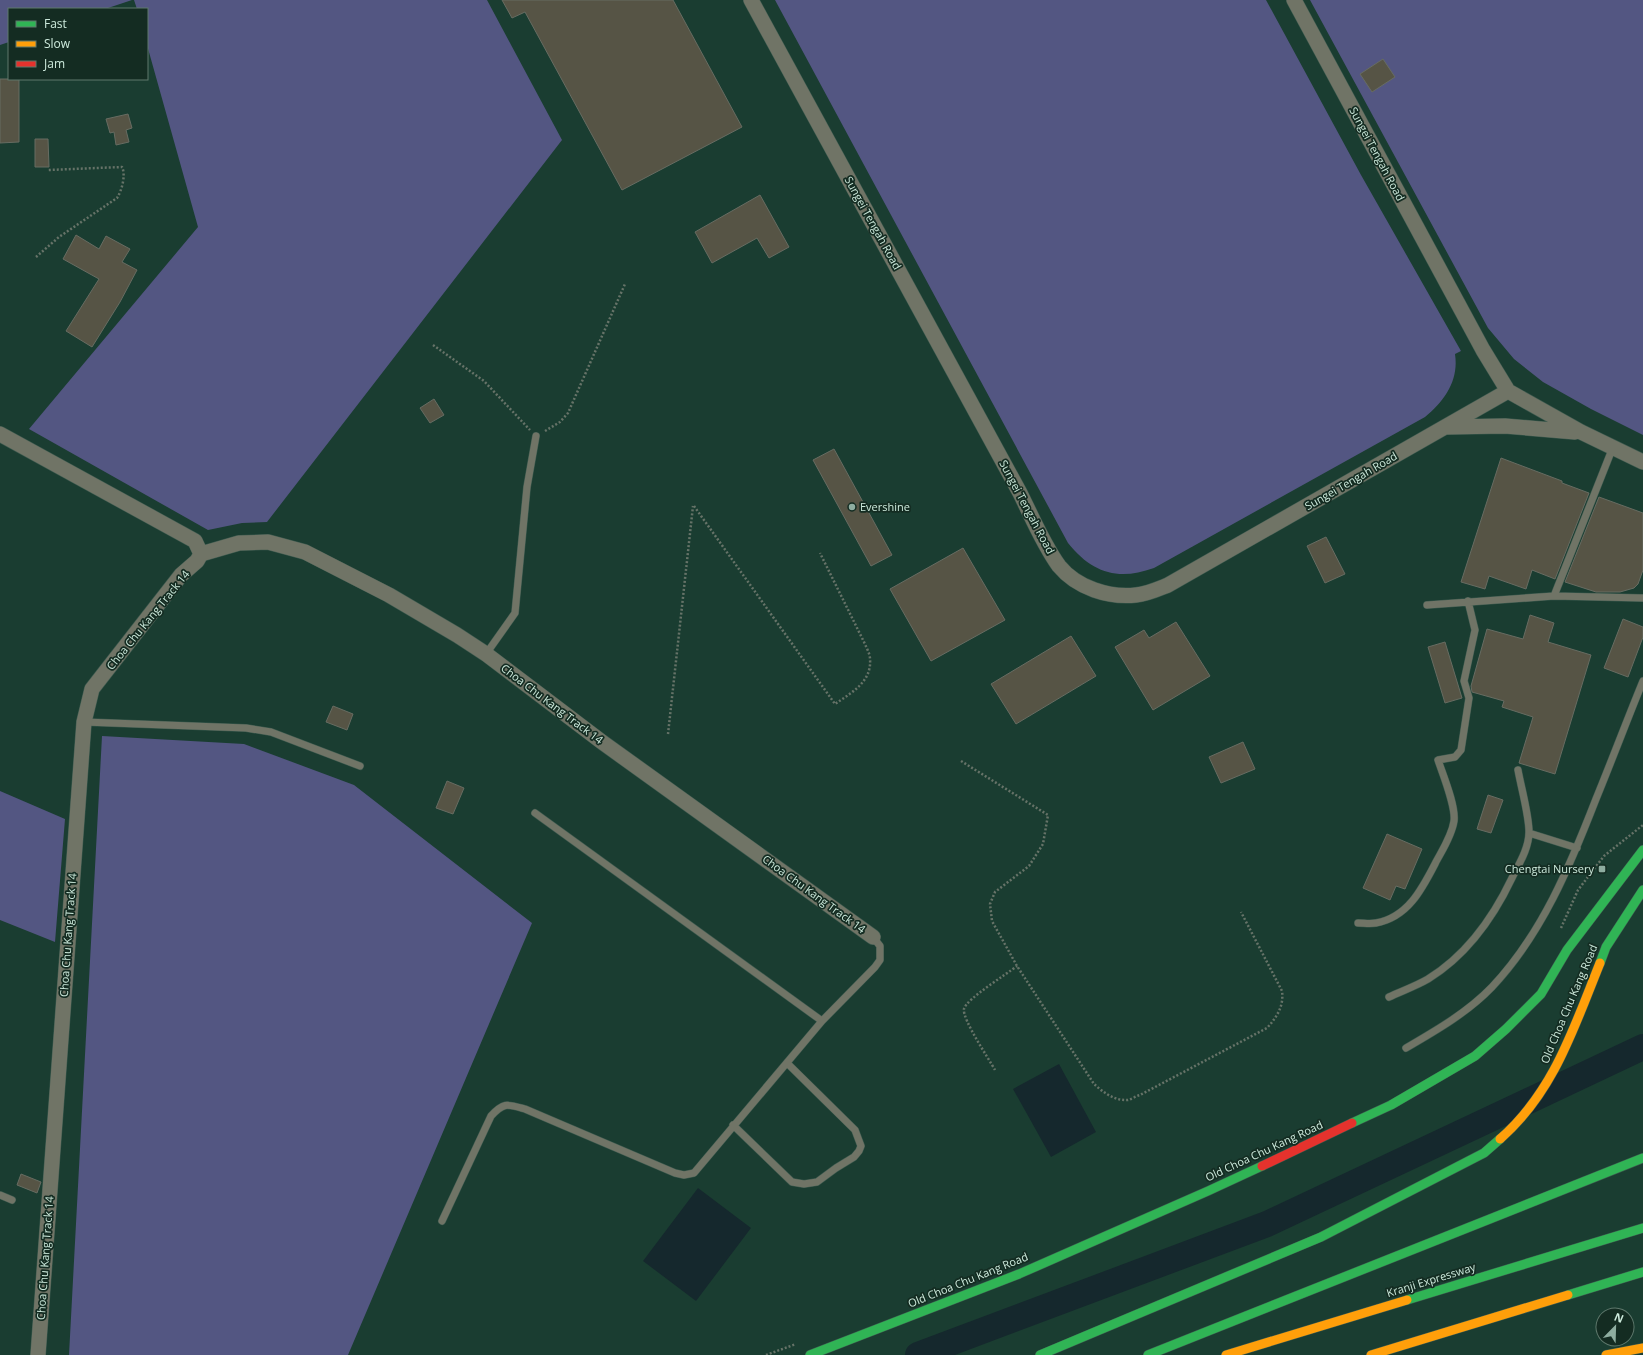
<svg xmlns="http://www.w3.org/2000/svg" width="1643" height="1355" font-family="'Open Sans',sans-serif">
	<rect width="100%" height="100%" fill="#1a3d31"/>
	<!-- green -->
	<path fill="#535682" d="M0,0H132L105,9H9V42L0,45Z
		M134,0H487L562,140L267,522L242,523L208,530L29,429L198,227L147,45V9H137Z
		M775,0H1266L1361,175L1461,351L1455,354C1459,380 1445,401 1425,417L1154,568C1118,581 1092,573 1068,543Z
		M1310,0H1643V435L1591,409L1543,382L1514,359L1488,328Z
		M102,736L244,744L354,785L532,923L348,1355H69Z
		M0,791L65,819L55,942L0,920Z"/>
	<!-- water -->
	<path fill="#15282d" d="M1059,1064L1096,1132L1051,1157L1013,1089Z
		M698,1188L751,1228L696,1301L643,1261Z"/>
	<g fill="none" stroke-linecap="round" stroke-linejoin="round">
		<!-- river -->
		<path stroke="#15282d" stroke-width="26" d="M918,1355L1267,1224L1643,1047"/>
	</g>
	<!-- building -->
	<path fill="#565445" stroke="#676c62" d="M502,0H673L742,127L622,190L525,12L512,18Z
		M1383,59L1395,77L1372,92L1360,74Z
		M0,79H19V142L0,143Z
		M128,114L132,128L126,130L129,142L116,145L114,132L110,133L106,119Z
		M35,139H48L49,167H35Z
		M760,195L789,247L769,258L757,238L712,263L695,232Z
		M76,235L99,249L106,236L130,249L122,262L137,270L120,302L92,347L66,331L99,279L63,259Z
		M434,399L444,415L430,423L420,408Z
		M834,449L892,555L871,566L813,460Z
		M1501,458L1562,481V483L1589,493L1555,579L1532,570L1526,589L1489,576L1485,589L1461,582Z
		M1599,497L1643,513V570L1638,584L1634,588L1620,592H1596L1565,582Z
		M1326,537L1345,574L1325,583L1307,546Z
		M963,548L1005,620L931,661L890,589Z
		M1530,615L1554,623L1548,642L1591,655L1555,774L1519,763L1533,717L1502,707L1504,701L1472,692L1471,686L1487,629L1523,639Z
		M1623,619L1643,627V637L1628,677L1604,668Z
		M1176,622L1210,676L1153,710L1115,647L1144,630L1149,638Z
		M1071,636L1096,676L1016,724L991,684Z
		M1445,642L1462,698L1445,703L1428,647Z
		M333,706L353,714L347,730L326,722Z
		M1243,742L1255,769L1221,783L1209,757Z
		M447,781L464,788L453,814L436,808Z
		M1488,795L1503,800L1491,833L1477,829Z
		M1387,834L1422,849L1405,889L1396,886L1390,900L1363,888Z
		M21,1174L41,1182L37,1193L17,1185Z"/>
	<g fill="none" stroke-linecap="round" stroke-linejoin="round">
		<defs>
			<path id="lane" d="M1554,596L1613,447
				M1427,605L1554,596L1643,598
				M486,654L515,613L527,487L536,436
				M84,722L246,728L271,732L360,766
				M535,813L822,1021
				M1529,833L1577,848
				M1358,923C1364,923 1370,924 1376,923C1409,917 1423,887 1437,860C1443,849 1452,835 1454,821C1456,806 1443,775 1438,760L1455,757L1461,750L1469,698L1464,681L1475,630L1468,601
				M1389,997C1402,991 1416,986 1428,979C1467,955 1493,918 1512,878C1519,864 1529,848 1529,832C1529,815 1521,787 1518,770
				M1406,1048C1437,1030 1468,1012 1492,987C1542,934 1570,866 1596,799C1612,760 1627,720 1643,681
				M733,1125L792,1182L804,1184L817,1182L836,1168L854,1157L859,1151L861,1146L855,1130L787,1063
				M0,1195L12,1200
				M442,1221L491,1116C504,1102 507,1104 525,1109L675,1173L684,1175L694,1173L822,1021L875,967L880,960V946L873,937"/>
			<path id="street" d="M751,0L1020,493C1032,517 1043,544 1059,566C1077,588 1109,598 1136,595C1147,594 1158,589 1168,585L1508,391
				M1294,0L1483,350L1508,391L1581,432L1643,462
				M1447,427L1505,426L1575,432
				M0,434L195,541L201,554
				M38,1355L84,722L92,689L181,575L197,561L201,554L239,543L268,542L305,552L389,595L457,635L486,654L602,742L873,937"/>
			<path id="fast" d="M1600,963L1606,947L1643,890
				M1352,1123L1391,1105L1475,1056L1506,1029L1541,994L1567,950L1643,850
				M1568,1295L1643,1272
				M1407,1300L1643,1228
				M810,1355L1019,1274L1208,1191L1262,1166
				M1040,1355L1321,1237L1484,1153L1500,1139
				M1148,1355L1643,1158"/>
			<path id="slow" d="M1500,1139C1554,1092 1574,1027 1600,963
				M1226,1355L1407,1300
				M1371,1355L1568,1295
				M1606,1355L1643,1348"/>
			<path id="jam" d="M1262,1166L1352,1123"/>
		</defs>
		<!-- lane casing -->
		<use href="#lane" stroke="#3d5a4f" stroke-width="8"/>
		<!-- street casing -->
		<use href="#street" stroke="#3d5a4f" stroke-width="16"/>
		<!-- fast casing -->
		<use href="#fast" stroke="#3d5a4f" stroke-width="10"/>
		<!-- slow casing -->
		<use href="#slow" stroke="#3d5a4f" stroke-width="10"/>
		<!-- jam casing -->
		<use href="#jam" stroke="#3d5a4f" stroke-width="10"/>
		<!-- path -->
		<path stroke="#667368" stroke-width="2.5" stroke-dasharray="2 2" stroke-linecap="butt" d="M36,257L59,237L117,198C122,190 126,175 122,167L48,170
			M433,345L484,381L530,430
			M545,431L560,422L568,413L625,284
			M694,506L835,704C851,693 872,682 870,659C870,654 867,649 865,644L820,553
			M668,734L693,506
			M961,761L1048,815L1043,844L1029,866L995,892L990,904L992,921L1017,966L1094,1084C1103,1092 1114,1101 1128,1100C1132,1099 1136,1096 1140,1095L1267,1028C1277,1017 1284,1006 1282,991L1241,912
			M1561,928L1578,890L1604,856L1643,825
			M995,1070C989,1059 962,1019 964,1009C966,999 1007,974 1017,966
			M766,1355L796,1344"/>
		<!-- lane -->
		<use href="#lane" stroke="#707466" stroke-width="7"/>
		<!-- street -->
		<use href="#street" stroke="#707466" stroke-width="15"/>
		<!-- fast -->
		<use href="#fast" stroke="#30b455" stroke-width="9"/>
		<!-- slow -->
		<use href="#slow" stroke="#ff9f0a" stroke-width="9"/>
		<!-- jam -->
		<use href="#jam" stroke="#e5322d" stroke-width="9"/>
	</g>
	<!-- markers -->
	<g fill="#8eada0" stroke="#142c22" stroke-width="1.5">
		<circle cx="852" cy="507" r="4"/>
		<rect x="1598" y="865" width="8" height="8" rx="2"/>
	</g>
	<g text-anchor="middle" stroke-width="3.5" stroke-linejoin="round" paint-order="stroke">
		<!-- street labels -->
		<g font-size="11" fill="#cdeadc" stroke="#142c22">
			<text transform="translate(1377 154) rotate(62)" y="4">Sungei Tengah Road</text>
			<text transform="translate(873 223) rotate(61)" y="4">Sungei Tengah Road</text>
			<text transform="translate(1351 481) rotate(-30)" y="4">Sungei Tengah Road</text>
			<text transform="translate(1027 507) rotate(62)" y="4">Sungei Tengah Road</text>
			<text transform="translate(148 620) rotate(-51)" y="4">Choa Chu Kang Track 14</text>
			<text transform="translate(552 704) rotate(37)" y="4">Choa Chu Kang Track 14</text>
			<text transform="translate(814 894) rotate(36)" y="4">Choa Chu Kang Track 14</text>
			<text transform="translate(68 935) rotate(-86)" y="4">Choa Chu Kang Track 14</text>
			<text transform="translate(1569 1004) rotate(-67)" y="4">Old Choa Chu Kang Road</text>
			<text transform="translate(1264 1151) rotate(-25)" y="4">Old Choa Chu Kang Road</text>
			<text transform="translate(45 1258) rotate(-86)" y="4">Choa Chu Kang Track 14</text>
			<text transform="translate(968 1280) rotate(-22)" y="4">Old Choa Chu Kang Road</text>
			<text transform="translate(1431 1280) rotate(-17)" y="4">Kranji Expressway</text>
		</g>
		<!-- poi labels -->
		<g font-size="11" fill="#cdeadc" stroke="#142c22" text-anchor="start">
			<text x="860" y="511">Evershine</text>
			<text x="1594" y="873" text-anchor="end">Chengtai Nursery</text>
		</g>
	</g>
	<!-- legend -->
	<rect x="8" y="8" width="140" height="72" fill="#142c22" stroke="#5e786c"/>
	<rect x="16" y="21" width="20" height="6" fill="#30b455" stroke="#5e786c"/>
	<text x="44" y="28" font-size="12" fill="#cdeadc">Fast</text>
	<rect x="16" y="41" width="20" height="6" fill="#ff9f0a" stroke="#5e786c"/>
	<text x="44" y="48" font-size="12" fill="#cdeadc">Slow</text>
	<rect x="16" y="61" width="20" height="6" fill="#e5322d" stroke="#5e786c"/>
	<text x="44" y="68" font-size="12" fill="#cdeadc">Jam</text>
	<!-- north arrow -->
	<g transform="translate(1615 1327) rotate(23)"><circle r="19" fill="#142c22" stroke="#5e786c"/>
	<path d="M0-3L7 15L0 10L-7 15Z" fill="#8eada0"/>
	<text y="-6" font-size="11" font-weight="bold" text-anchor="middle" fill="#cdeadc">N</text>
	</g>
</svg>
